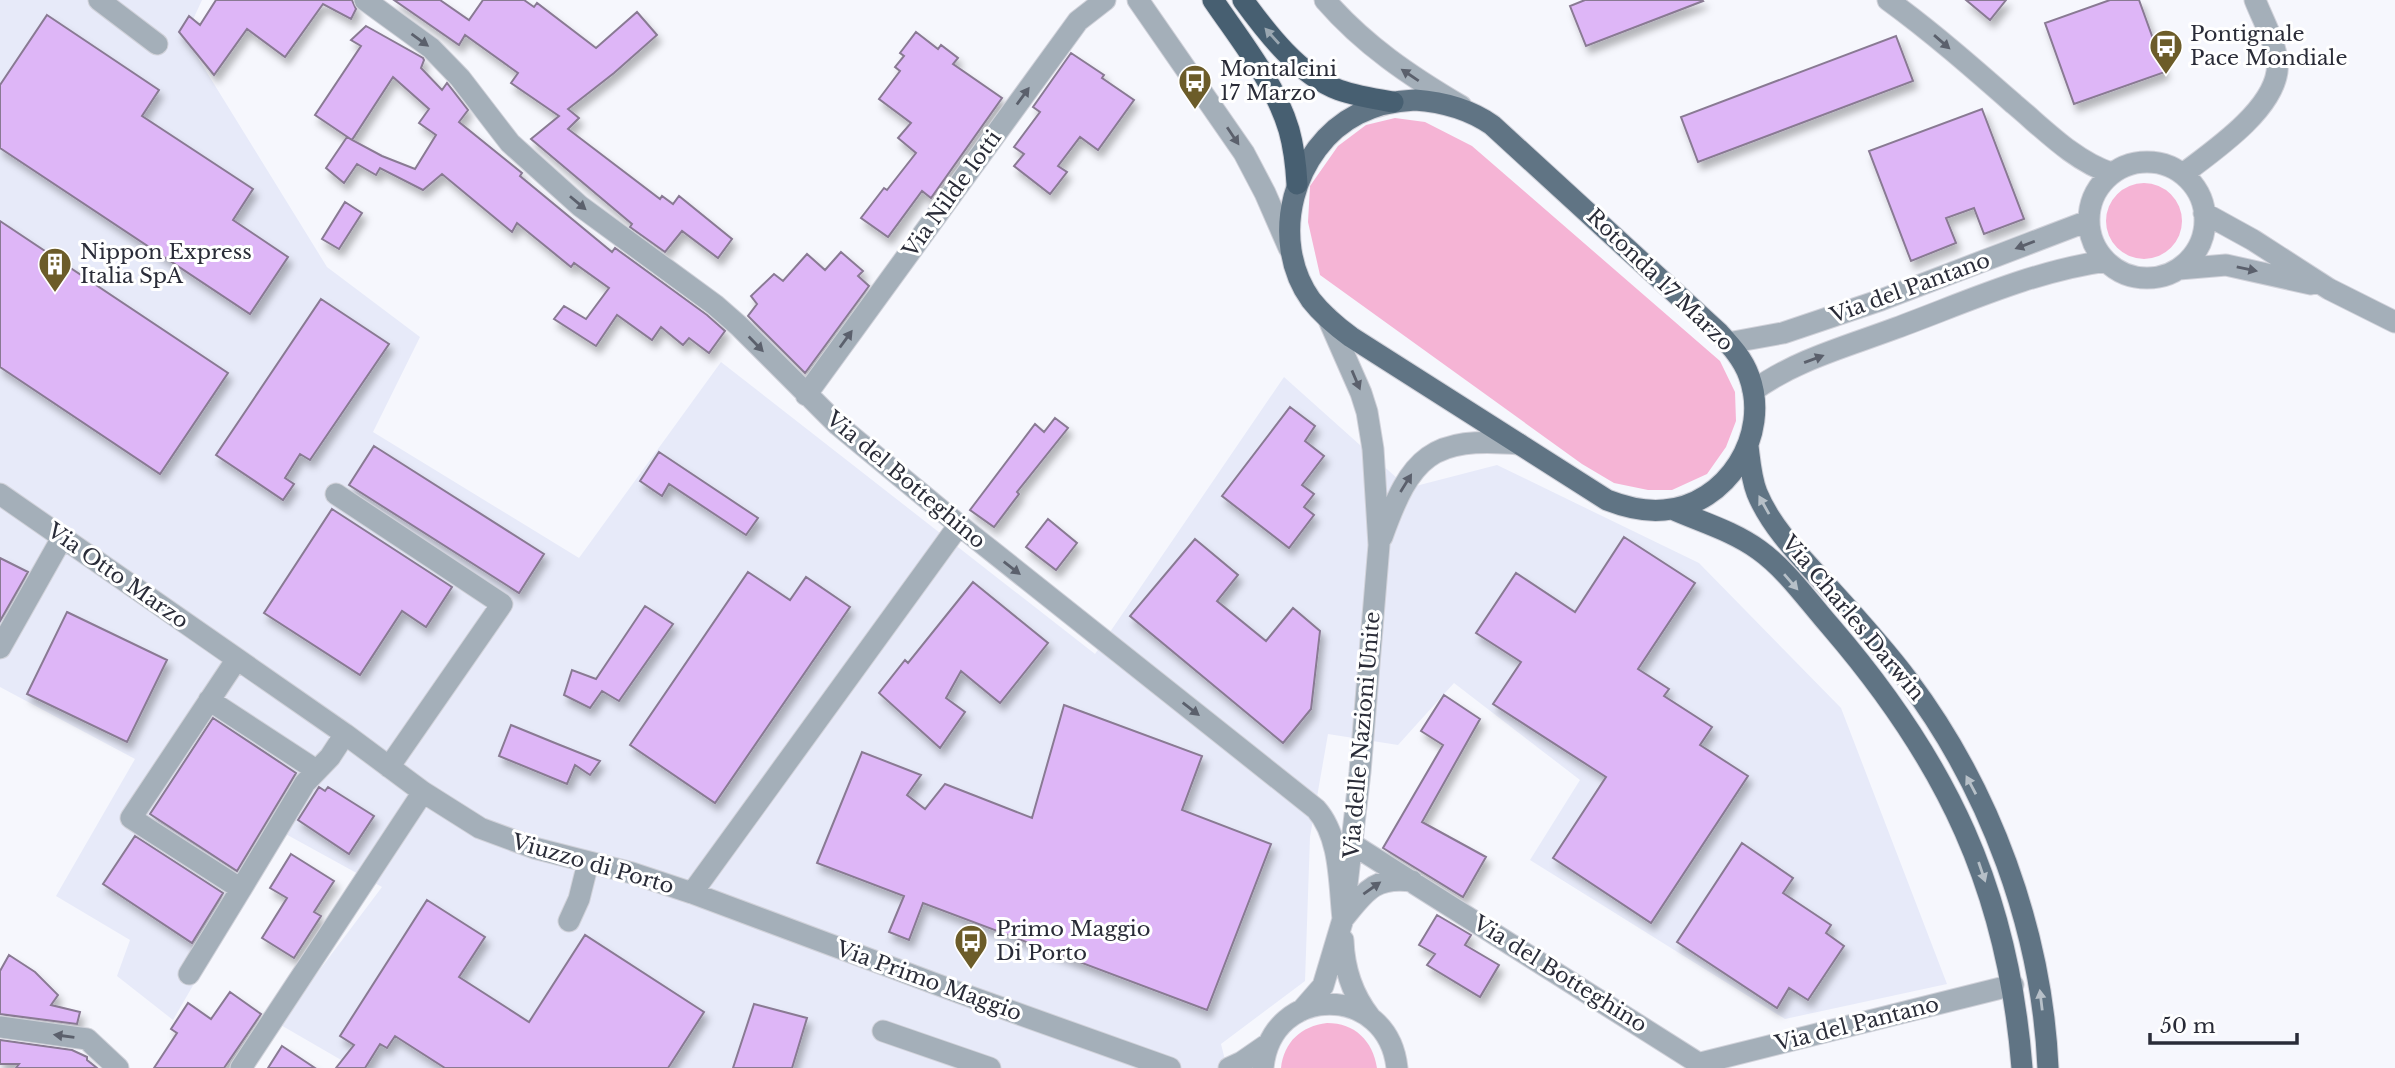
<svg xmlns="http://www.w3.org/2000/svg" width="2395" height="1068" font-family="'Libre Baskerville',serif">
	<defs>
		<filter id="shadow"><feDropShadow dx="4" dy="7" stdDeviation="3.5" flood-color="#0004"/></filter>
	</defs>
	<rect width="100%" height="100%" fill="#f6f7fd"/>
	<!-- built -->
	<path fill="#e7eaf9" d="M0,0H202L185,37L327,267L420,337L373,432L579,558L721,362L1095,654L1284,377L1408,488L1497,465L1699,563L1841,708L1947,984L1785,1019L1530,860L1580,780L1454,683L1398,745L1328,734L1310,837L1305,981L1221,1044L1227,1068H355L279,1024L382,887L282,832L173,1020L117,976L130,940L56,896L135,759L0,687Z"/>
	<!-- green -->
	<path fill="#f5b4d5" d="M1395,118L1425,122L1472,146L1720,361L1735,392L1736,421L1726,447L1707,474L1672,490H1648L1614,483L1582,464L1320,275L1308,222L1310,186L1338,146L1366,125Z
		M2106 221a38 38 0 1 1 76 0a38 38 0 1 1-76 0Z
		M1327,1023C1355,1023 1373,1041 1377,1068H1281C1284,1042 1301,1026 1327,1023Z"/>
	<!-- building -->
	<path fill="#deb6f7" stroke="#897a93" stroke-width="2" fill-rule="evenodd" filter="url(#shadow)" d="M216,0H352L356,9L351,19L323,4L285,57L247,29L214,75L179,32L189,16L200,25Z
		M394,0H440L469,20L483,0H524L534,7L537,3L596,48L637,12L657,35L614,73L568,109L579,118L568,129L660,199L662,196L673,204L679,196L732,239L718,258L682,231L665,252L630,227L632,224L531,139L559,116L511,83L518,73L465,35L459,45Z
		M1585,0H1702L1703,1L1586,46L1570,6Z
		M1966,0H2006L1990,20Z
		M2110,0H2139L2165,72L2074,104L2045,23Z
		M47,15L159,90L142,116L253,189L233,220L288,257L250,314L0,148V85Z
		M366,26L423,58L424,60L421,68L442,90L447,83L468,110L459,122L522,173L520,176L612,252L615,248L707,315L725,331L709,353L689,338L683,345L661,327L652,340L617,315L596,346L554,319L564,306L586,319L609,288L574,263L571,267L517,223L512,232L442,174L423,190L380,168L376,175L357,164L344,183L326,168L347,137L352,140L315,115L361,46L351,40ZM393,77L429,109L419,123L436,135L415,169L382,156L352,140Z
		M916,32L938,49L941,45L958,58L953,64L1002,98L931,198L922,191L888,237L861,218L884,188L887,190L916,153L898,138L911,123L879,99L900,71L895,67L904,56L900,53Z
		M1896,36L1913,81L1698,162L1681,117Z
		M1071,53L1104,75L1102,78L1134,100L1098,150L1080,137L1058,166L1067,172L1050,194L1014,166L1024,154L1014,147L1040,112L1033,107Z
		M1982,109L2024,219L1984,234L1974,208L1946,218L1956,243L1911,261L1869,151Z
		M345,202L362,213L339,249L322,239Z
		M0,221L228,373L160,474L0,367Z
		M841,252L863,271L858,276L869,286L805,373L748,316L757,304L751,296L774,274L783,281L807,254L825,270Z
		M321,299L389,344L310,460L300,454L285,478L294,484L283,500L216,455Z
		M1290,407L1315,426L1305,441L1324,456L1302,485L1314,494L1304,507L1314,515L1289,548L1222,496Z
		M1055,418L1068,428L1017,492L1019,494L994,527L970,510L1035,424L1044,432Z
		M374,446L544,554L519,593L349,485Z
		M659,452L758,518L746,535L669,484L662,496L640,481Z
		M332,509L452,587L426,627L402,611L360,675L264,613Z
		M1048,519L1077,543L1056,570L1026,547Z
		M1624,537L1695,583L1638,669L1669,689L1664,696L1712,727L1700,745L1748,776L1651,923L1553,858L1606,777L1493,704L1521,662L1476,633L1516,573L1575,612Z
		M1195,539L1238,575L1217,601L1266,641L1293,608L1320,631L1311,709L1283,743L1130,616Z
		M0,558L28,572L0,621Z
		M748,572L790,600L806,577L850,607L715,803L630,745Z
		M973,582L1048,643L1000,703L961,671L946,698L965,712L940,748L879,693L905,660L908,663Z
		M645,606L673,624L619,701L602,691L590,708L564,695L572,670L596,679Z
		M67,612L167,660L127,742L27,694Z
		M1444,695L1480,719L1422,822L1486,857L1463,897L1383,848L1443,745L1421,731Z
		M1064,705L1202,756L1182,810L1271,844L1207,1010L923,903L909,940L889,932L904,896L817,863L862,752L921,775L907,795L925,809L945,784L1032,818Z
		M213,718L296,773L237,871L150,814Z
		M511,725L555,743L600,761L590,775L575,765L567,784L499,756Z
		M319,787L325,791L328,787L374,816L349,854L298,820Z
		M135,836L223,893L192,943L103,884Z
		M1742,843L1793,878L1783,893L1831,925L1826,933L1844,946L1808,1000L1789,988L1777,1008L1677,942Z
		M291,854L334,881L314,912L321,916L294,958L262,938L287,898L270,888Z
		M427,900L485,937L459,977L529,1022L585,935L704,1012L668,1068H445L395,1036L387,1048L380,1044L365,1068H336L354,1045L340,1036Z
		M1437,915L1471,935L1465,945L1499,965L1480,997L1427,965L1435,954L1419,945Z
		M9,955L35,972L58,995L51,1005L80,1012L77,1024L0,1014V971Z
		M230,992L261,1014L224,1068H154L177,1033L171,1029L188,1003L211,1019Z
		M754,1004L807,1018L792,1068H733Z
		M0,1040L72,1050L87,1057V1060L97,1068H16L19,1064H0Z
		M282,1046L315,1068H268Z"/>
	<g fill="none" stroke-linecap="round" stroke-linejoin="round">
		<defs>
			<path id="minor" d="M99,0L157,44
				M365,0L431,48L460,78L510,143L580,206L715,305L739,326L838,425L959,525L1316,809C1341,837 1339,884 1343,919
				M1138,0L1244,153L1265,193L1289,248
				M1325,0C1364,45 1410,76 1461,106
				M1888,0C1932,32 1973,68 2014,104C2044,129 2074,161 2111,173
				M2089 220a58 58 0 1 1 116 0a58 58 0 1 1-116 0Z
				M2183,174C2213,151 2271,112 2277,72C2280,49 2263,21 2255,0
				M2204,213L2253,240L2329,289L2395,322
				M2179,269L2226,265L2311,284
				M1728,343L1783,333L1881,300L2088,221
				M1753,391C1795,360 1848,346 1896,328C1964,303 2033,271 2106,261
				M806,395L1078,21L1105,0
				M0,494L345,734L423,792L480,828L534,848L632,873L692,893L960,993L1170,1068
				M336,494L502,604L389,767
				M1382,537C1411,456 1431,436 1519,444
				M0,648L62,538
				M237,659L131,818L241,889L305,783L330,757L345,734
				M209,700L316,770
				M1352,844L1706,1068
				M692,893L959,525
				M1343,919C1365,892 1374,876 1412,881
				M569,921L579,899L588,863
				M1343,940C1344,969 1352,994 1370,1017
				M189,974L241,889
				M1302,1010L1323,986L1343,919L1360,772L1379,545L1373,449L1367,412L1361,393L1328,318
				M0,1027L87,1039L118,1068
				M883,1031L990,1068
				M1701,1063L2013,985
				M241,1068L423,792
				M1229,1068L1242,1062L1268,1044
				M1263,1068C1271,983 1388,983 1397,1068"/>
			<path id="major" d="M1415,100C1443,102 1469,109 1492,125L1719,333C1731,346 1743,359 1749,376C1771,435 1727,505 1664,510C1644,512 1625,507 1607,500L1351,337C1336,326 1322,314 1311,300C1268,240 1293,147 1358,114C1375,105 1395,101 1415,100Z
				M1748,446C1750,462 1751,478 1757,493C1770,525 1797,553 1820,578C1850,611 1880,643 1907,679C1990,789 2042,930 2048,1068
				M1672,509C1701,522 1733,531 1759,550C1787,570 1808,601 1831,627C1947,762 2008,890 2022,1068"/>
			<path id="highway" d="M1213,0C1241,41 1275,83 1289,130C1294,148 1296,166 1297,184
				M1243,0C1267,33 1299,75 1339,90C1356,96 1375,99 1393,102"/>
		</defs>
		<!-- minor casing -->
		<use href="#minor" stroke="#d1d2da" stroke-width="23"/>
		<!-- major casing -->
		<use href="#major" stroke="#d1d2da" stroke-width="23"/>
		<!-- highway casing -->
		<use href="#highway" stroke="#d1d2da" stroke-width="23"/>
		<!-- minor -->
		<use href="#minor" stroke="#a4afb9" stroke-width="21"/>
		<!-- major -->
		<use href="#major" stroke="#607484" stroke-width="21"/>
		<!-- highway -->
		<use href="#highway" stroke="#475f71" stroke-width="21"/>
	</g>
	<!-- one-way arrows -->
	<defs><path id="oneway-solid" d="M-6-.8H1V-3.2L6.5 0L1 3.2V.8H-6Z" transform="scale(1.75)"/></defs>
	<use fill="#9aa7b1" href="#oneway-solid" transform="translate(1272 36) rotate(-132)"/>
	<g fill="#5b606c">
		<use href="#oneway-solid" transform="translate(420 40) rotate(36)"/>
		<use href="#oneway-solid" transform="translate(1942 42) rotate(41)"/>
		<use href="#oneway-solid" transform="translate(1410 75) rotate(-146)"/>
		<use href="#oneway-solid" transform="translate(1023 96) rotate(-54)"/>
		<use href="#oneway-solid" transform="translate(1233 136) rotate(56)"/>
		<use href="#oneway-solid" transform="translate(578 203) rotate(40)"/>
		<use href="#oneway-solid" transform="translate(2025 245) rotate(159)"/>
		<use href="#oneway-solid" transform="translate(2247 269) rotate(12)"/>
		<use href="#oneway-solid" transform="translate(846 339) rotate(-54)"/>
		<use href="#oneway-solid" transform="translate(756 344) rotate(46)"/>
		<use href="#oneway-solid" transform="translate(1814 359) rotate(-20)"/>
		<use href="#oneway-solid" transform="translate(1356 380) rotate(67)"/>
		<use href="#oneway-solid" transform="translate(1406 483) rotate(-58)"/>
		<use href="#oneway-solid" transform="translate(1012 568) rotate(38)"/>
		<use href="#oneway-solid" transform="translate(1191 709) rotate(38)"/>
		<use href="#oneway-solid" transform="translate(1372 888) rotate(-35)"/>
		<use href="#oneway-solid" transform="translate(64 1036) rotate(-172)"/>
	</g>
	<g fill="#b7c0c8">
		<use href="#oneway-solid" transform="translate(1764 505) rotate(-119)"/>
		<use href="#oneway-solid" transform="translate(1791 582) rotate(49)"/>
		<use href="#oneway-solid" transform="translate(1971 785) rotate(-118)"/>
		<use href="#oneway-solid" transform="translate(1982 872) rotate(71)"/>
		<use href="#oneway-solid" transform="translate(2041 1000) rotate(-97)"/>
	</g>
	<!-- icons -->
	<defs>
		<symbol id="bus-pin" viewBox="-11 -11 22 30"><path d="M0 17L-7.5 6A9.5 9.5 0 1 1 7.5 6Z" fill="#6c5c29" stroke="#fff"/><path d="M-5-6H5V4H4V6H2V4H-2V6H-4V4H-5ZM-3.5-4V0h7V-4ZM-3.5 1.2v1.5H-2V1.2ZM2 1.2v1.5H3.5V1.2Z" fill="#fff"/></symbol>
		<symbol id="building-pin" viewBox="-11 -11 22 30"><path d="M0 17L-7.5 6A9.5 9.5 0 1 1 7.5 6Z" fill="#6c5c29" stroke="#fff"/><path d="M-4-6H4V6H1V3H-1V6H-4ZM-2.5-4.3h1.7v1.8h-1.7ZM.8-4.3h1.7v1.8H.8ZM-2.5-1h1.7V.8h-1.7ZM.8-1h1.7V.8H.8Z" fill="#fff"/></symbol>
	</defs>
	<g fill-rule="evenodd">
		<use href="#bus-pin" x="2147" y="27" width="38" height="52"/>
		<use href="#bus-pin" x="1176" y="62" width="38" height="52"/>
		<use href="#building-pin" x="36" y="245" width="38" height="52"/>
		<use href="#bus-pin" x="952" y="922" width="38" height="52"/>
	</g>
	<g text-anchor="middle" stroke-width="6" stroke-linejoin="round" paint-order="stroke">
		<!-- poi labels -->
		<g font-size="21" fill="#2a2c38" stroke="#fff" text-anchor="start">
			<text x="2190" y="41">Pontignale<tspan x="2190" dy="24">Pace Mondiale</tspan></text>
			<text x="1220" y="76">Montalcini<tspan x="1220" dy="24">17 Marzo</tspan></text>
			<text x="80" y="259">Nippon Express<tspan x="80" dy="24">Italia SpA</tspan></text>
			<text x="996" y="936">Primo Maggio<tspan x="996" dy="24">Di Porto</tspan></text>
		</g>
		<!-- street labels -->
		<g font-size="21" fill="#2a2c38" stroke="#fff">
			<text transform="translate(952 194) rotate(-54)" y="7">Via Nilde Iotti</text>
			<text transform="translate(1660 280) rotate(44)" y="7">Rotonda 17 Marzo</text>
			<text transform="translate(1910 288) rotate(-20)" y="7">Via del Pantano</text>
			<text transform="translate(906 480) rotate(40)" y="7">Via del Botteghino</text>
			<text transform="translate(118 576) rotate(35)" y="7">Via Otto Marzo</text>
			<text transform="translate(1853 618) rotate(50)" y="7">Via Charles Darwin</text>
			<text transform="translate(1362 735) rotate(-85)" y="7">Via delle Nazioni Unite</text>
			<text transform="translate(593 864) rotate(16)" y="7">Viuzzo di Porto</text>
			<text transform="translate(1560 974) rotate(32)" y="7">Via del Botteghino</text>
			<text transform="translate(929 981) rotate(20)" y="7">Via Primo Maggio</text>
			<text transform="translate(1857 1024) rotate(-14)" y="7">Via del Pantano</text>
		</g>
	</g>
	<!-- scale -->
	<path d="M2150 1033v10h147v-10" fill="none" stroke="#2a2c38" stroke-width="3.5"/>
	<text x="2160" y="1033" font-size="21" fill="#2a2c38" stroke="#ffffff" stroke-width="5" paint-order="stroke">50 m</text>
</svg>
